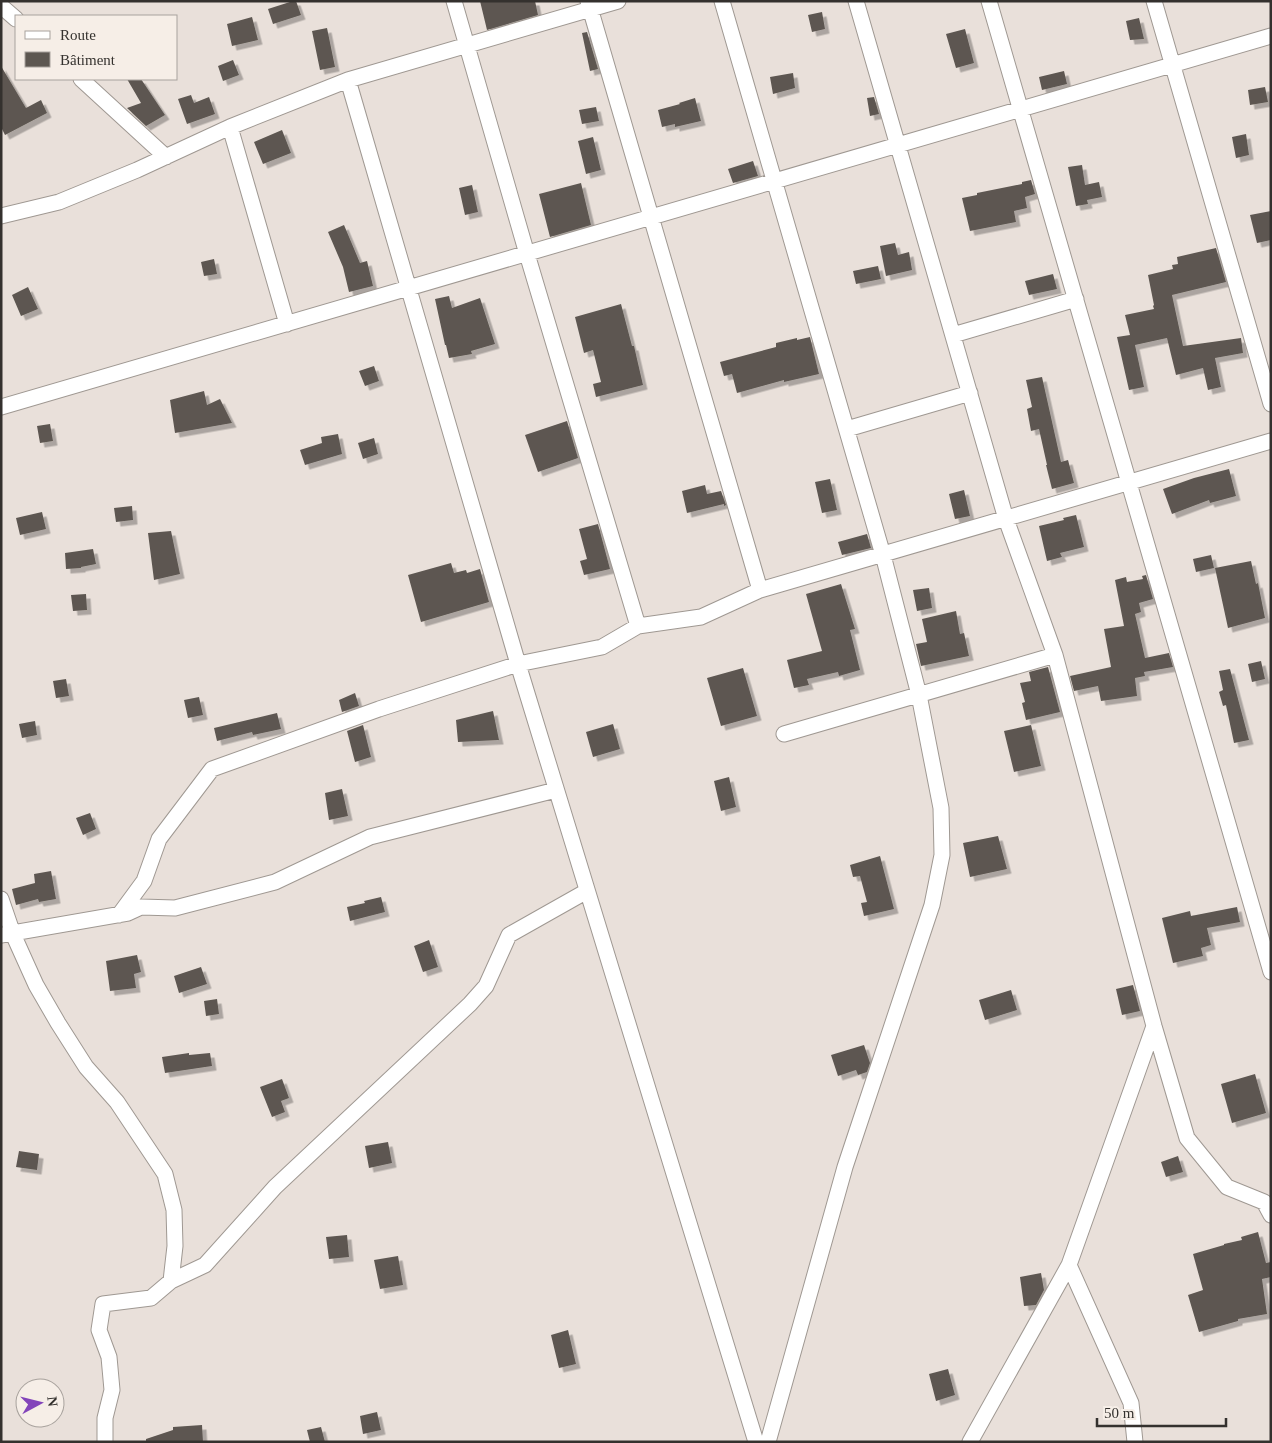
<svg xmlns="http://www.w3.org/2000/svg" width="1272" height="1443" font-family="Georgia,serif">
	<defs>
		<filter id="shadow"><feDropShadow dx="4.5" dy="4.5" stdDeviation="0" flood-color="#0004"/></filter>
	</defs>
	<rect width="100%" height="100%" fill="#e9e0da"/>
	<!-- building -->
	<path fill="#5d5751" filter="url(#shadow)" d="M293,1H296L301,15L273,24L268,9Z
		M480,1H535L538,15L487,30Z
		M822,12L825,29L812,32L808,15Z
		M252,17L258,40L232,46L227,24Z
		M1139,18L1144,39L1130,40L1126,21Z
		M327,28L335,67L320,70L312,31Z
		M965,29L974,63L956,68L946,34Z
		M587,32L598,69L590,71L582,33Z
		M233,60L239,75L223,81L218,66Z
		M1,66L26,108L41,100L47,113L5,135L1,127Z
		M1064,71L1067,84L1042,90L1039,77Z
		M793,73L795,88L773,94L770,77Z
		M127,79H141L165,115L146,126L127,108L141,103Z
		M1265,87L1268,102L1250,105L1248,90Z
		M191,95L194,103L209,97L215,114L187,124L178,99Z
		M874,97L879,114L870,116L867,98Z
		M695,98L701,121L675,127V124L662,127L658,110L680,104L679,103Z
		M596,107L599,121L582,124L579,110Z
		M282,130L291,153L263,164L254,142Z
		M1246,134L1249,155L1236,158L1232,137Z
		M593,137L601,170L586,174L578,141Z
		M753,161L758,176L733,183L728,169Z
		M1082,165L1085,185L1099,182L1102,197L1087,200L1088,204L1076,206L1068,167Z
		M1031,180L1035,194L1025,197L1027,208L1014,211L1016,222L970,231L962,198L977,195V193L1022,184V182Z
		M581,183L591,225L550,237L539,194Z
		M472,185L478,212L465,215L459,188Z
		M1271,211V240L1257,243L1250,215Z
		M344,225L360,263L367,261L373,286L349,292L343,267L328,232Z
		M895,243L898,255L909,252L912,270L886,276L880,246Z
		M1216,248L1226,282L1172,295L1183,346L1241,338L1243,353L1215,358L1221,387L1208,390L1203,368L1176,375L1167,338L1135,345L1144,387L1129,390L1117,337L1130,335L1125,315L1154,309L1153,306L1154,305L1148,275L1173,269L1172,265L1178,264L1177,257Z
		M214,259L217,274L204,276L201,262Z
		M878,266L881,279L856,284L853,271Z
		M1053,274L1057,289L1029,295L1025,281Z
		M28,287L38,309L21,316L12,295Z
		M449,296L452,308L480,298L495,344L471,351L472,354L449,358L446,345H445L435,299Z
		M621,304L632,346H634L643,385L596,397L593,384L601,382L593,350L584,353L575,317Z
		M810,337L819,374L784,382V380L737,393L732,374L724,376L720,362L776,347V343L797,338V340Z
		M374,366L379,381L365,386L359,371Z
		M1042,377L1061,462L1068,460L1074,483L1052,489L1046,465H1047L1039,429L1031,431L1027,409L1032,407L1026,380Z
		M204,391L207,405L220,399L232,423L175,433L170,400Z
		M567,421L578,458L538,472L525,435Z
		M50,424L53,441L40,443L37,426Z
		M338,434L342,454L305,465L300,450L322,443L321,437Z
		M374,438L378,454L363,459L358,443Z
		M1229,469L1236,496L1210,503L1209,500L1172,514L1163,489L1194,478Z
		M830,479L837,510L822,513L815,482Z
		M705,485L707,494L721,491L726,505L724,506V504L687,513L682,491Z
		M964,490L970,516L955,519L949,494Z
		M132,506L133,520L116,522L114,508Z
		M42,512L46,529L20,535L16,518Z
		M1076,515L1084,547L1060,553L1062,557L1047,561L1039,526L1064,520L1063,518Z
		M598,524L610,569L584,575L580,561L587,559L579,529Z
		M171,531L180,574L154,580L148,533Z
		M867,534L871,548L842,555L838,542Z
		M93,549L96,564L81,567V568L66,569L65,553Z
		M1211,555L1214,568L1196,572L1193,559Z
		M1251,561L1256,584L1258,583L1265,618L1228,628L1215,568Z
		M451,563L454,573L466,570L467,573L480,569L489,602L421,622L408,575Z
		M1146,575L1153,599L1139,603L1141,612L1135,614L1145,658L1169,653L1173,667L1144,672L1145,676L1135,678L1137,696L1101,701L1098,686L1074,691L1070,676L1111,667L1104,629L1124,626L1115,580L1126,577L1127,582L1143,579L1142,576Z
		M841,584L855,629L850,630L860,670L839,676L838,672L807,679L809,685L794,688L787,660L822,651L806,594Z
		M929,588L932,608L917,611L913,590Z
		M86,594L87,610L73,611L71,595Z
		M956,611L960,634L964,633L969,656L921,666L916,644L927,642L922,619Z
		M1261,661L1265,679L1252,682L1248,664Z
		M1048,667L1060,712L1026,720L1022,703L1025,702L1020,683L1031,681L1029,672Z
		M743,668L757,716L721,726L707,678Z
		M1230,669L1249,740L1234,743L1226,705L1223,706L1219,692L1223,690L1219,671Z
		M66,679L69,696L56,698L53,681Z
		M355,693L359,706L342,712L339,700Z
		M199,697L203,715L188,718L184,700Z
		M493,711L499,740L458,742L456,720Z
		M277,713L281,729L253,735L252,732L217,741L214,728Z
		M35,721L37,735L22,738L19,724Z
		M613,724L620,749L593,757L586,732Z
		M363,725L371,757L355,762L347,731Z
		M1031,725L1041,766L1014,772L1004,731Z
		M729,777L736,807L721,811L714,781Z
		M342,789L348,816L329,820L325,793Z
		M90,813L96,829L83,835L76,818Z
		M998,836L1007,869L970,877L963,843Z
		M880,856L894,909L864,916L861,903L867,902L860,876L853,877L850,865Z
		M51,871L56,899L39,902L38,899L16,905L12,889L35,883L34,874Z
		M381,897L385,912L350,921L347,907L365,903L364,901Z
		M1237,907L1240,922L1207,928L1211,945L1201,948L1203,956L1173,963L1162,918L1190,911L1191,916Z
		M429,940L438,967L423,972L414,946Z
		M137,955L141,972L134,974L136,988L110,991L106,961Z
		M201,967L207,984L179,993L174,976Z
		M1133,985L1140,1011L1122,1015L1116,989Z
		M1011,990L1017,1010L985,1020L979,1000Z
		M217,999L219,1014L206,1016L204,1001Z
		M864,1045L870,1063L867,1072L858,1075L856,1070L838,1076L831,1055Z
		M189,1053V1055L210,1053L212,1066L165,1073L162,1057Z
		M1255,1074L1266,1113L1232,1123L1221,1084Z
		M282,1079L289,1098L281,1101L285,1112L272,1117L260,1087Z
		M388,1142L392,1163L369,1168L365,1146Z
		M19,1151L39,1154L37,1170L16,1167Z
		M1178,1156L1183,1172L1166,1177L1161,1162Z
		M1258,1232L1266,1263L1271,1262V1277L1262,1279L1267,1314L1238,1319V1321L1199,1332L1188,1295L1203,1290L1193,1254L1224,1245V1244L1242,1240L1241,1237Z
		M347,1235L349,1257L329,1259L326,1237Z
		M398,1256L403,1285L380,1289L374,1260Z
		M1041,1273L1044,1290L1036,1305L1024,1306L1020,1277Z
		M568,1330L576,1364L559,1368L551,1335Z
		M948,1369L955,1395L936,1401L929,1374Z
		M377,1412L381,1430L363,1434L360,1416Z
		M202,1425L203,1442H146V1439L173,1430V1427Z
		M321,1427L325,1442H310L307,1430Z"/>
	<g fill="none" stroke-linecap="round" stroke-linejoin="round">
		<defs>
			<path id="street" d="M454,1L527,254L638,626
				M588,1L760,590
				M722,1L883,555L919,695L941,808L942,855L932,905L845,1167L768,1442
				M856,1L1006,519L1055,655L1154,1026L1187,1138L1227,1187L1264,1202L1271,1215
				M989,1L1271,972
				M1154,1L1271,404
				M1,6L16,19
				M81,79L166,157
				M348,80L518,664L756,1442
				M230,127L287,324
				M1,216L59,202L137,170L230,127L348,80L618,1
				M953,335L1076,299
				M1,407L1271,36
				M847,429L970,393
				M784,734L1055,655
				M1,899L13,934L36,985L58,1023L86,1067L117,1102L165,1174L174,1210L175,1246L171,1281L151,1298L103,1304L99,1330L109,1357L112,1390L105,1418V1442
				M119,915L144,881L159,839L212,769L379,709L518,664L602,647L638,626L701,617L760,590L1271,441
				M1,935L128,913L141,907L175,908L275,882L370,837L556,790
				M171,1281L205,1265L275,1187L470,1004L486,986L509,935L587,891
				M970,1442L1069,1265
				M1135,1442L1131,1403L1069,1265L1154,1026"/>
		</defs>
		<!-- street casing -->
		<use href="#street" stroke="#9f9892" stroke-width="17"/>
		<!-- street -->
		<use href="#street" stroke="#fff" stroke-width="15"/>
	</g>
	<!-- border -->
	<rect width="1272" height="1443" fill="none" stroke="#34312e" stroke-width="5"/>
	<!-- legend -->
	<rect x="15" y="15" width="162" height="65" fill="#f6eee7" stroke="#a8a29d"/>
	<rect x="25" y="31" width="25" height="8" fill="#ffffff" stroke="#a8a29d"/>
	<text x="60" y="40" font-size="15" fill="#34312e">Route</text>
	<rect x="25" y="52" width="25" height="15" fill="#5d5751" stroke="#a8a29d"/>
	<text x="60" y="65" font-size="15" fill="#34312e">Bâtiment</text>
	<!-- north arrow -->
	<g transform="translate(40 1403) rotate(83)"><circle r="24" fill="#f6eee7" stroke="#a8a29d"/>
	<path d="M0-4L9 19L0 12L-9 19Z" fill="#8344ba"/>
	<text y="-8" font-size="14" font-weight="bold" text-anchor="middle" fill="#34312e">N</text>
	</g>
	<!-- scale -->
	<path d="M1097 1418v8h129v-8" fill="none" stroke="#34312e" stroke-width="2.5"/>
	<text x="1104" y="1418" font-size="15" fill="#34312e" stroke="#f6eee7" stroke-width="4" paint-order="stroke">50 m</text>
</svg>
